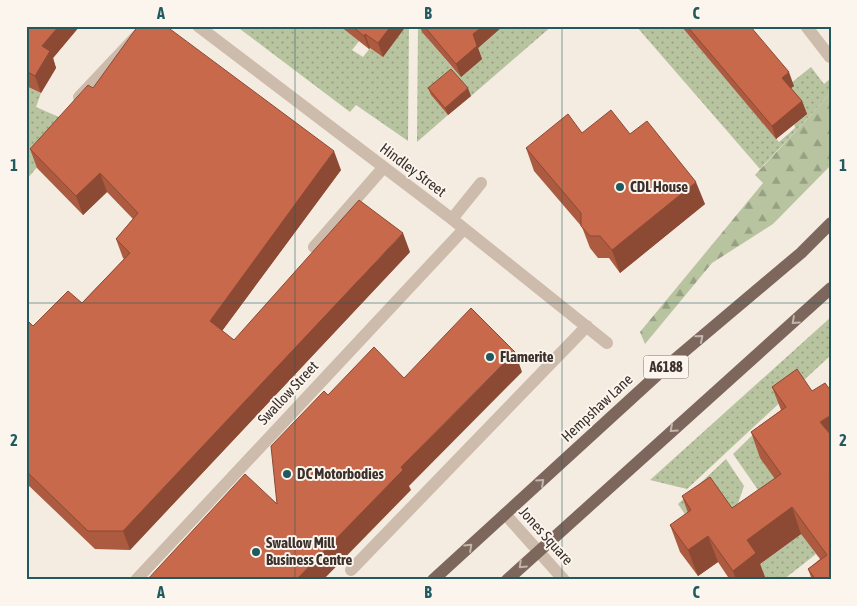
<svg xmlns="http://www.w3.org/2000/svg" width="857" height="606" font-family="'Asap Condensed',sans-serif">
	<defs>
		<pattern id="green-dots" width="8" height="8" patternUnits="userSpaceOnUse" patternTransform="scale(1.25)"><rect width="8" height="8" fill="#b8c4a0"/><path d="M2 2h.1M6 6h.1" fill="none" stroke="#97a083" stroke-width="1.8" stroke-linecap="round"/></pattern>
		<pattern id="forest-firs" width="22" height="20" patternUnits="userSpaceOnUse" patternTransform="scale(1.25)"><rect width="22" height="20" fill="#b8c4a0"/><path d="M5 1l3.5 6h-7zM16 11l3.5 6h-7z" fill="#97a083"/></pattern>
	</defs>
	<rect width="100%" height="100%" fill="#f4ebe1"/>
	<!-- green -->
	<path fill="url(#green-dots)" d="M236,26H341L360,40L352,50L363,57L370,48L383,56L406,26H409L408,141L356,105L350,112Z
		M429,26L428,39L452,67L503,26H552L471,96L454,76L431,95L448,115L417,142L418,27Z
		M636,26H681L779,142L795,128L787,91L791,83L811,67L824,84L831,78V91L821,104L760,169Z
		M26,86L41,93L36,107L75,124L26,180Z
		M831,317V355L687,489L650,480Z
		M769,419L778,484L774,513L733,454Z
		M726,459L744,486L732,521L691,523L678,504Z
		M800,532L816,554L783,580H766L757,567Z"/>
	<!-- forest -->
	<path fill="url(#forest-firs)" d="M831,91V165L773,224L712,263L645,344L640,332L763,183L755,175L821,104Z"/>
	<g fill="none" stroke-linecap="round" stroke-linejoin="round">
		<!-- minor -->
		<path stroke="#cdbbac" stroke-width="12" d="M198,26L452,219L607,343
			M806,26L830,57
			M79,97L146,26
			M452,219L481,183
			M314,247L383,168
			M505,514L564,580
			M351,570L587,326
			M136,580L464,229"/>
		<!-- major -->
		<path stroke="#7d675c" stroke-width="12" d="M433,580L667,366L801,253L831,223
			M507,580L831,288"/>
	</g>
	<!-- wall -->
	<path fill="#ac5a40" d="M26,26L79,27L53,58L56,68L41,93L26,86Z
		M340,26H406L383,57L370,48L369,49Z
		M420,26H503L478,48L482,59L461,77L422,32Z
		M681,26H750L794,86L791,88L802,101L807,114L776,139Z
		M93,88L341,170L222,331L234,340L410,252L130,550L95,549L26,483V319L33,326L82,303L124,259L123,258L116,239L133,219L107,192L83,215L37,168L30,149Z
		M428,88L471,96L448,115L431,95Z
		M582,133L630,134L705,204L620,273L609,258H598L590,248L582,227L534,171L526,148Z
		M797,369L831,580H812L808,569L820,559L801,534L760,564L766,580H730L718,562L698,576L680,552L670,525L688,513L682,496L732,508L775,479L760,458L751,432L781,410L772,387Z"/>
	<!-- shaded-wall -->
	<path fill="#8c4a34" d="M59,26H78L79,27L53,58L56,68L41,93L35,76L42,46Z
		M391,26H406L383,57L378,43Z
		M483,26H503L478,48L482,59L461,77L456,64L473,34Z
		M365,34L370,48L369,49L364,36Z
		M789,72L794,86L787,91L782,78Z
		M468,88L471,96L448,115L445,108Z
		M802,101L807,114L776,139L772,126Z
		M334,151L341,170L216,339L210,321Z
		M100,173L107,192L83,215L76,196Z
		M696,182L705,204L620,273L612,250Z
		M403,233L410,252L130,550L123,531Z
		M515,352L522,372L409,486L411,490L323,580H296L401,467Z
		M831,415V448L820,422Z
		M792,507L801,534L760,564L766,580H736L733,571L747,540Z
		M708,536L718,562L698,576L688,550Z"/>
	<!-- building -->
	<path fill="#c8694b" stroke="#8c4a34" d="M26,26H59L42,46L50,51L35,76L26,71Z
		M138,26H166L334,151L210,321L234,340L359,200L403,233L123,531H88L26,471V319L33,326L68,291L82,303L130,253L116,239L138,213L100,173L76,196L30,149L88,85L93,88Z
		M352,26H391L378,43L365,34L364,36Z
		M424,26H483L473,34L477,46L456,64Z
		M687,26H750L789,72L782,78L802,101L772,126Z
		M451,69L468,88L445,108L428,88Z
		M611,110L630,134L647,121L696,182L612,250L600,236H590L581,226V213L526,148L568,114L582,133Z
		M471,308L515,352L401,467L403,470L296,580H147L245,474L277,504L271,446L324,391L328,395L374,347L404,378Z
		M797,369L812,391L825,383L831,391V415L820,422L831,435V477L829,478L831,481V580H816L808,569L827,555L792,507L747,540L756,553L733,571L708,536L688,550L670,525L691,510L682,496L710,477L732,508L781,474L751,432L786,407L772,387Z"/>
	<!-- one-way arrows -->
	<defs><path id="oneway-chevron" d="M-2-3.5L2.5 0L-2 3.5" fill="none" stroke-width="1.6" stroke-linecap="round" stroke-linejoin="round" transform="scale(1.25)"/></defs>
	<g stroke="#c2b5ac">
		<use href="#oneway-chevron" transform="translate(795 321) rotate(138)"/>
		<use href="#oneway-chevron" transform="translate(700 338) rotate(-40)"/>
		<use href="#oneway-chevron" transform="translate(673 429) rotate(138)"/>
		<use href="#oneway-chevron" transform="translate(541 482) rotate(-42)"/>
		<use href="#oneway-chevron" transform="translate(469 547) rotate(-43)"/>
		<use href="#oneway-chevron" transform="translate(522 565) rotate(136)"/>
	</g>
	<!-- grid -->
	<path fill="none" stroke="#1f5a5e" stroke-width="1" stroke-opacity="0.55" d="M295,26V580M562,26V580M26,303H831"/>
	<!-- markers -->
	<g fill="#1f5a5e" stroke="#fbf5ee" stroke-width="2">
		<circle cx="620" cy="187" r="5"/>
		<circle cx="490" cy="357" r="5"/>
		<circle cx="287" cy="474" r="5"/>
		<circle cx="256" cy="552" r="5"/>
	</g>
	<g text-anchor="middle" stroke-width="4" stroke-linejoin="round" paint-order="stroke">
		<!-- shield labels -->
		<rect fill="#fbf5ee" stroke="#756b66" stroke-width="1" x="643.5" y="355.5" width="45" height="23" rx="4"/>
		<g font-size="14" font-weight="bold" fill="#3b302b">
			<text x="666" y="372">A6188</text>
		</g>
		<!-- street labels -->
		<g font-size="15" fill="#3b302b" stroke="#fbf5ee">
			<text transform="translate(413 170) rotate(37)" y="5">Hindley Street</text>
			<text transform="translate(288 393) rotate(-47)" y="5">Swallow Street</text>
			<text transform="translate(597 408) rotate(-43)" y="5">Hempshaw Lane</text>
			<text transform="translate(546 536) rotate(48)" y="5">Jones Square</text>
		</g>
		<!-- poi labels -->
		<g font-size="15" font-weight="bold" fill="#3b302b" stroke="#fbf5ee" text-anchor="start">
			<text x="630" y="192">CDL House</text>
			<text x="500" y="362">Flamerite</text>
			<text x="297" y="479">DC Motorbodies</text>
			<text x="266" y="548">Swallow Mill<tspan x="266" dy="17">Business Centre</tspan></text>
		</g>
	</g>
	<!-- border -->
	<rect width="857" height="606" fill="none" stroke="#fbf5ee" stroke-width="55"/>
	<rect x="28" y="28" width="802" height="550" fill="none" stroke="#1f5a5e" stroke-width="2"/>
	<g font-size="16" text-anchor="middle" font-weight="bold" fill="#1f5a5e">
		<text x="161" y="19">A</text>
		<text x="428" y="19">B</text>
		<text x="696" y="19">C</text>
		<text x="14" y="171">1</text>
		<text x="843" y="171">1</text>
		<text x="14" y="446">2</text>
		<text x="843" y="446">2</text>
		<text x="161" y="598">A</text>
		<text x="428" y="598">B</text>
		<text x="696" y="598">C</text>
	</g>
</svg>
